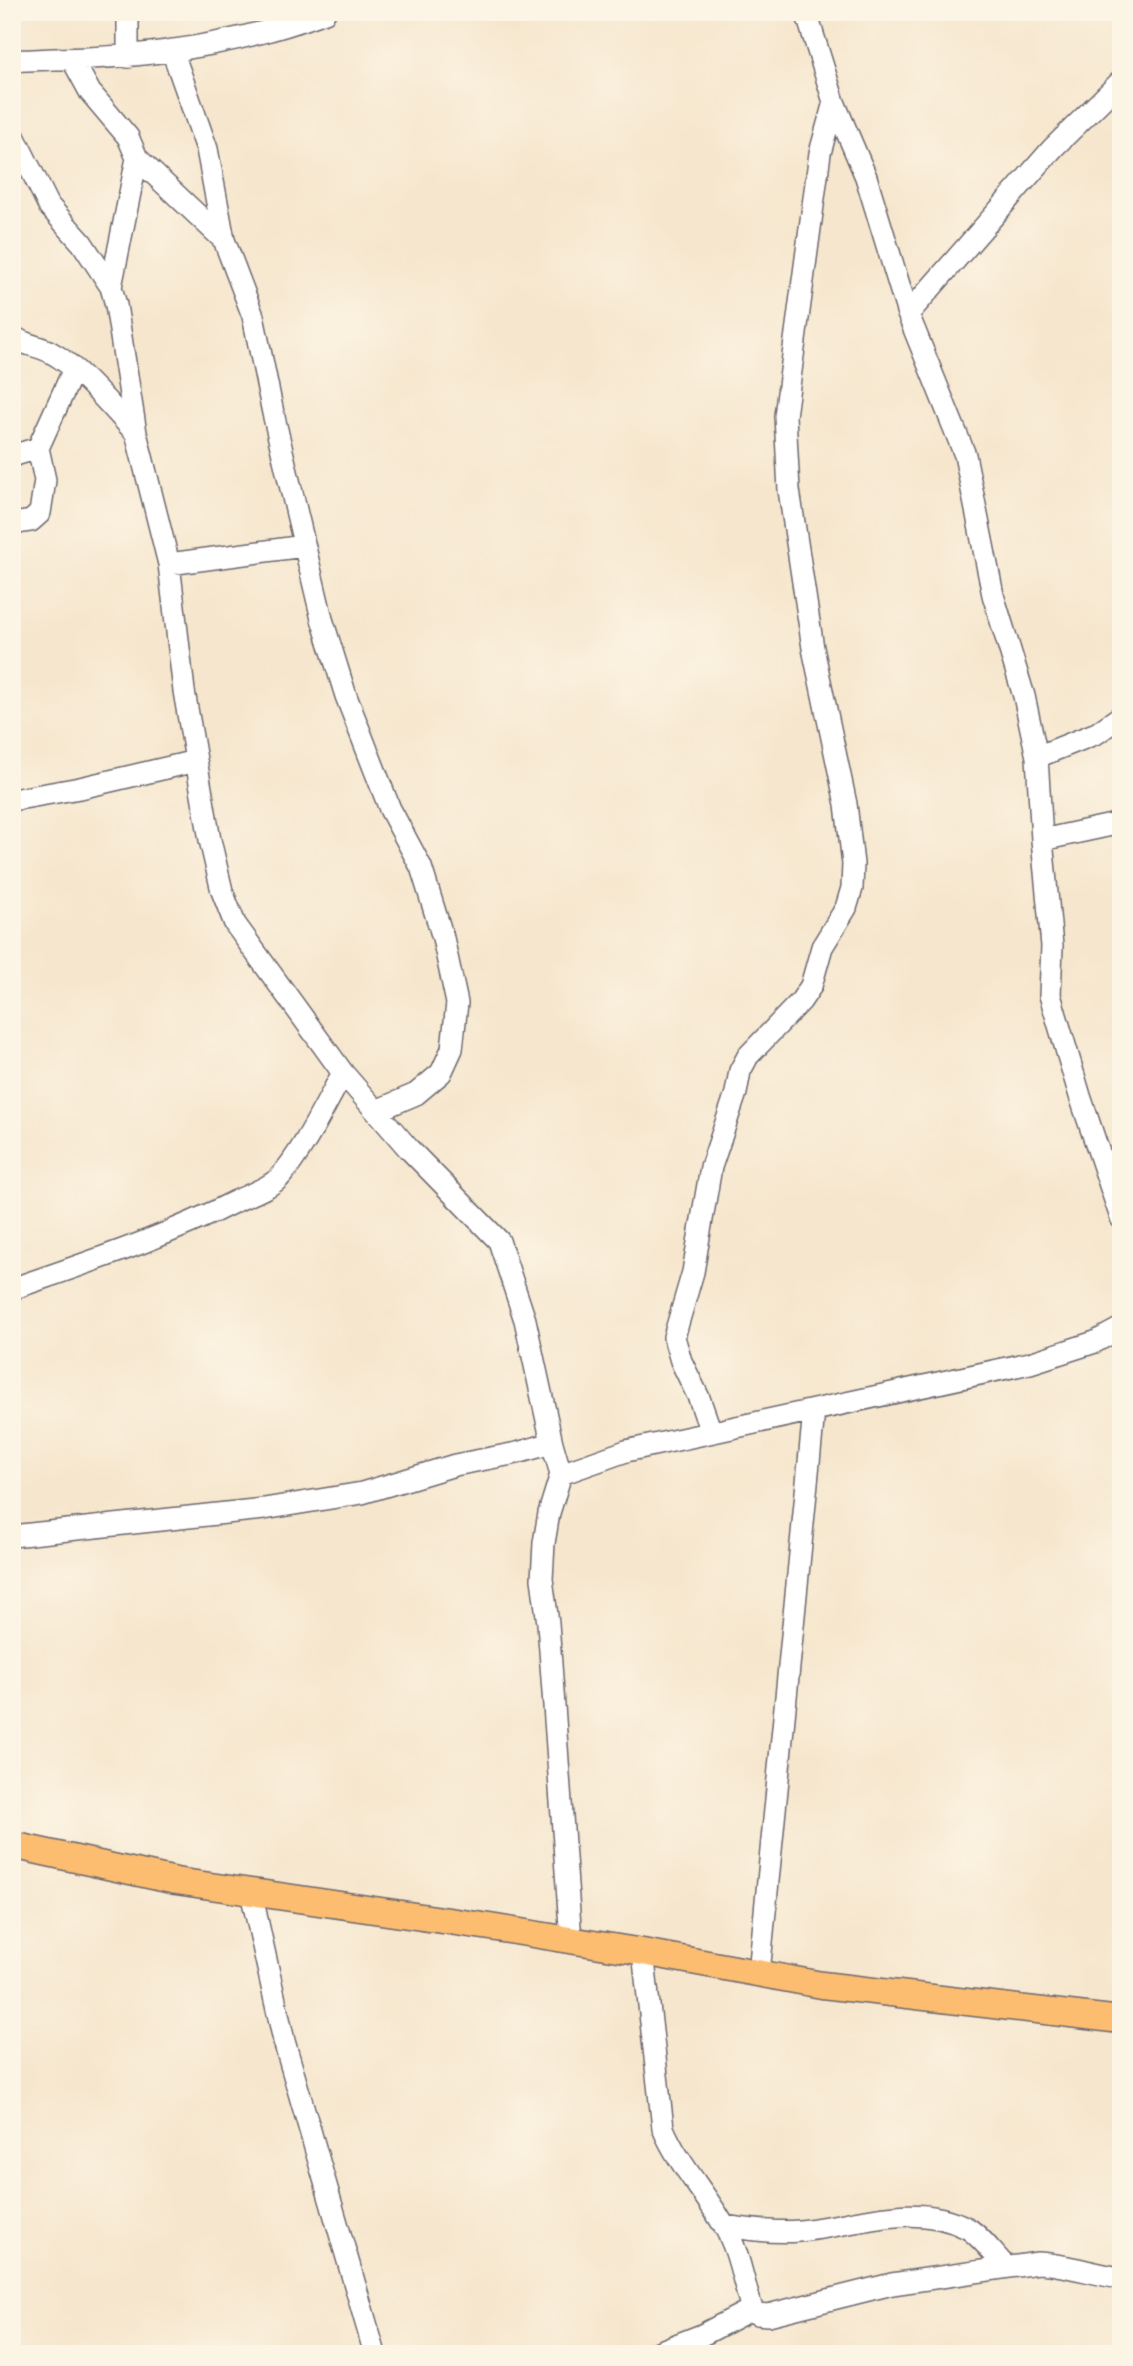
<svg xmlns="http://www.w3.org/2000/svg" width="1133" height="2366" font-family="Itim,sans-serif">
	<rect width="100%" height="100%" fill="#fcf5e5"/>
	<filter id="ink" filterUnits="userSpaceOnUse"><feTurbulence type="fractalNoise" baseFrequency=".0143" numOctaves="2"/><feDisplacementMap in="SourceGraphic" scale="14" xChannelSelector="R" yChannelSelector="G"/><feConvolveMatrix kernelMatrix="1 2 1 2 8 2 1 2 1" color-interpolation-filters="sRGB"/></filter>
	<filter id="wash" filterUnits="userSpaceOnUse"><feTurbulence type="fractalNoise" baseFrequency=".00686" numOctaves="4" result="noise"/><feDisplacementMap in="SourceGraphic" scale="28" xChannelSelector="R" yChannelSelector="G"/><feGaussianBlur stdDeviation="1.57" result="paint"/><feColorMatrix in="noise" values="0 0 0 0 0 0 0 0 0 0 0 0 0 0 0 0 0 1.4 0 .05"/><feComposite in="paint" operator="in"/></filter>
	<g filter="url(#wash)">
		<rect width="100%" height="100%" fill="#f6e6cd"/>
	</g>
	<g filter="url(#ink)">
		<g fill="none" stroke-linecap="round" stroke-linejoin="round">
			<defs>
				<path id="minor" d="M128,12V57
					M806,12L834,102L866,177L908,314L965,455L993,595L1024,696L1037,757L1042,840L1052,946L1050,995L1080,1096L1121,1218
					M172,50L207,149L224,240L253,316L273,413L322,619L346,696L390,809L421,867L443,938L457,1003L452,1049L441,1073L416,1094L376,1111
					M72,59L90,92L128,137L137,158L224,240
					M12,60C27,61 41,59 55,59C148,58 238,45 325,12
					M12,132L49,206L82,243L111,287L116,305L136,433L169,564L184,691L210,840L222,891L235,924L343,1073L408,1148L499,1241L525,1320L552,1443L561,1474L549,1513L544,1543L542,1579L548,1623L571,1940
					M111,287L137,158
					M908,314L1053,148L1121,81
					M12,335C23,346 39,345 52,353C80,368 113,409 136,433
					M12,456L38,448
					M12,524L31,521L40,513L45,480L38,448L74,369
					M169,564L304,546
					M1037,757L1097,733L1121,716
					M12,800L80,788L196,761
					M1042,840L1121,823
					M12,1289C89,1262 164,1238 236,1201C249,1195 269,1188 279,1178C303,1152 325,1105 343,1073
					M711,1432L699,1398L681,1361L674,1337L693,1272L711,1167L736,1093L740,1071L748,1056L801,1001L811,986L822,947L846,908L852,888L853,864L846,804L813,648L789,490L785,416L820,153L834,102
					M561,1474L626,1451L1030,1363L1095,1342L1121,1328
					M12,1536L264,1509L362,1493L455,1465L517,1453L552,1443
					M251,1892L284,2041L375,2354
					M643,1952L663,2128C678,2164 705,2192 724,2226C739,2250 743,2282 752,2309L757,2314L768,2315L892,2284L1038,2263C1065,2264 1093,2274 1121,2278
					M759,1973L814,1411
					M725,2226C750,2230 774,2233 799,2231C855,2226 913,2200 967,2228C981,2236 994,2255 1005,2266
					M653,2354L702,2335L752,2309"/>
				<path id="major" d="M12,1845L176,1881L490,1927L643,1952L822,1985L1121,2020"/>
			</defs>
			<!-- minor casing -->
			<use href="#minor" stroke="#6c676e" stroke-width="24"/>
			<!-- major casing -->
			<use href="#major" stroke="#6c676e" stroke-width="29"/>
			<!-- minor -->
			<use href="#minor" stroke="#fff" stroke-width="21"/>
			<!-- major -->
			<use href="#major" stroke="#fcbd6f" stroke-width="26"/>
		</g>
	</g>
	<!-- margin -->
	<rect width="1133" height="2366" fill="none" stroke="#fcf5e5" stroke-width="42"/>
</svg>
